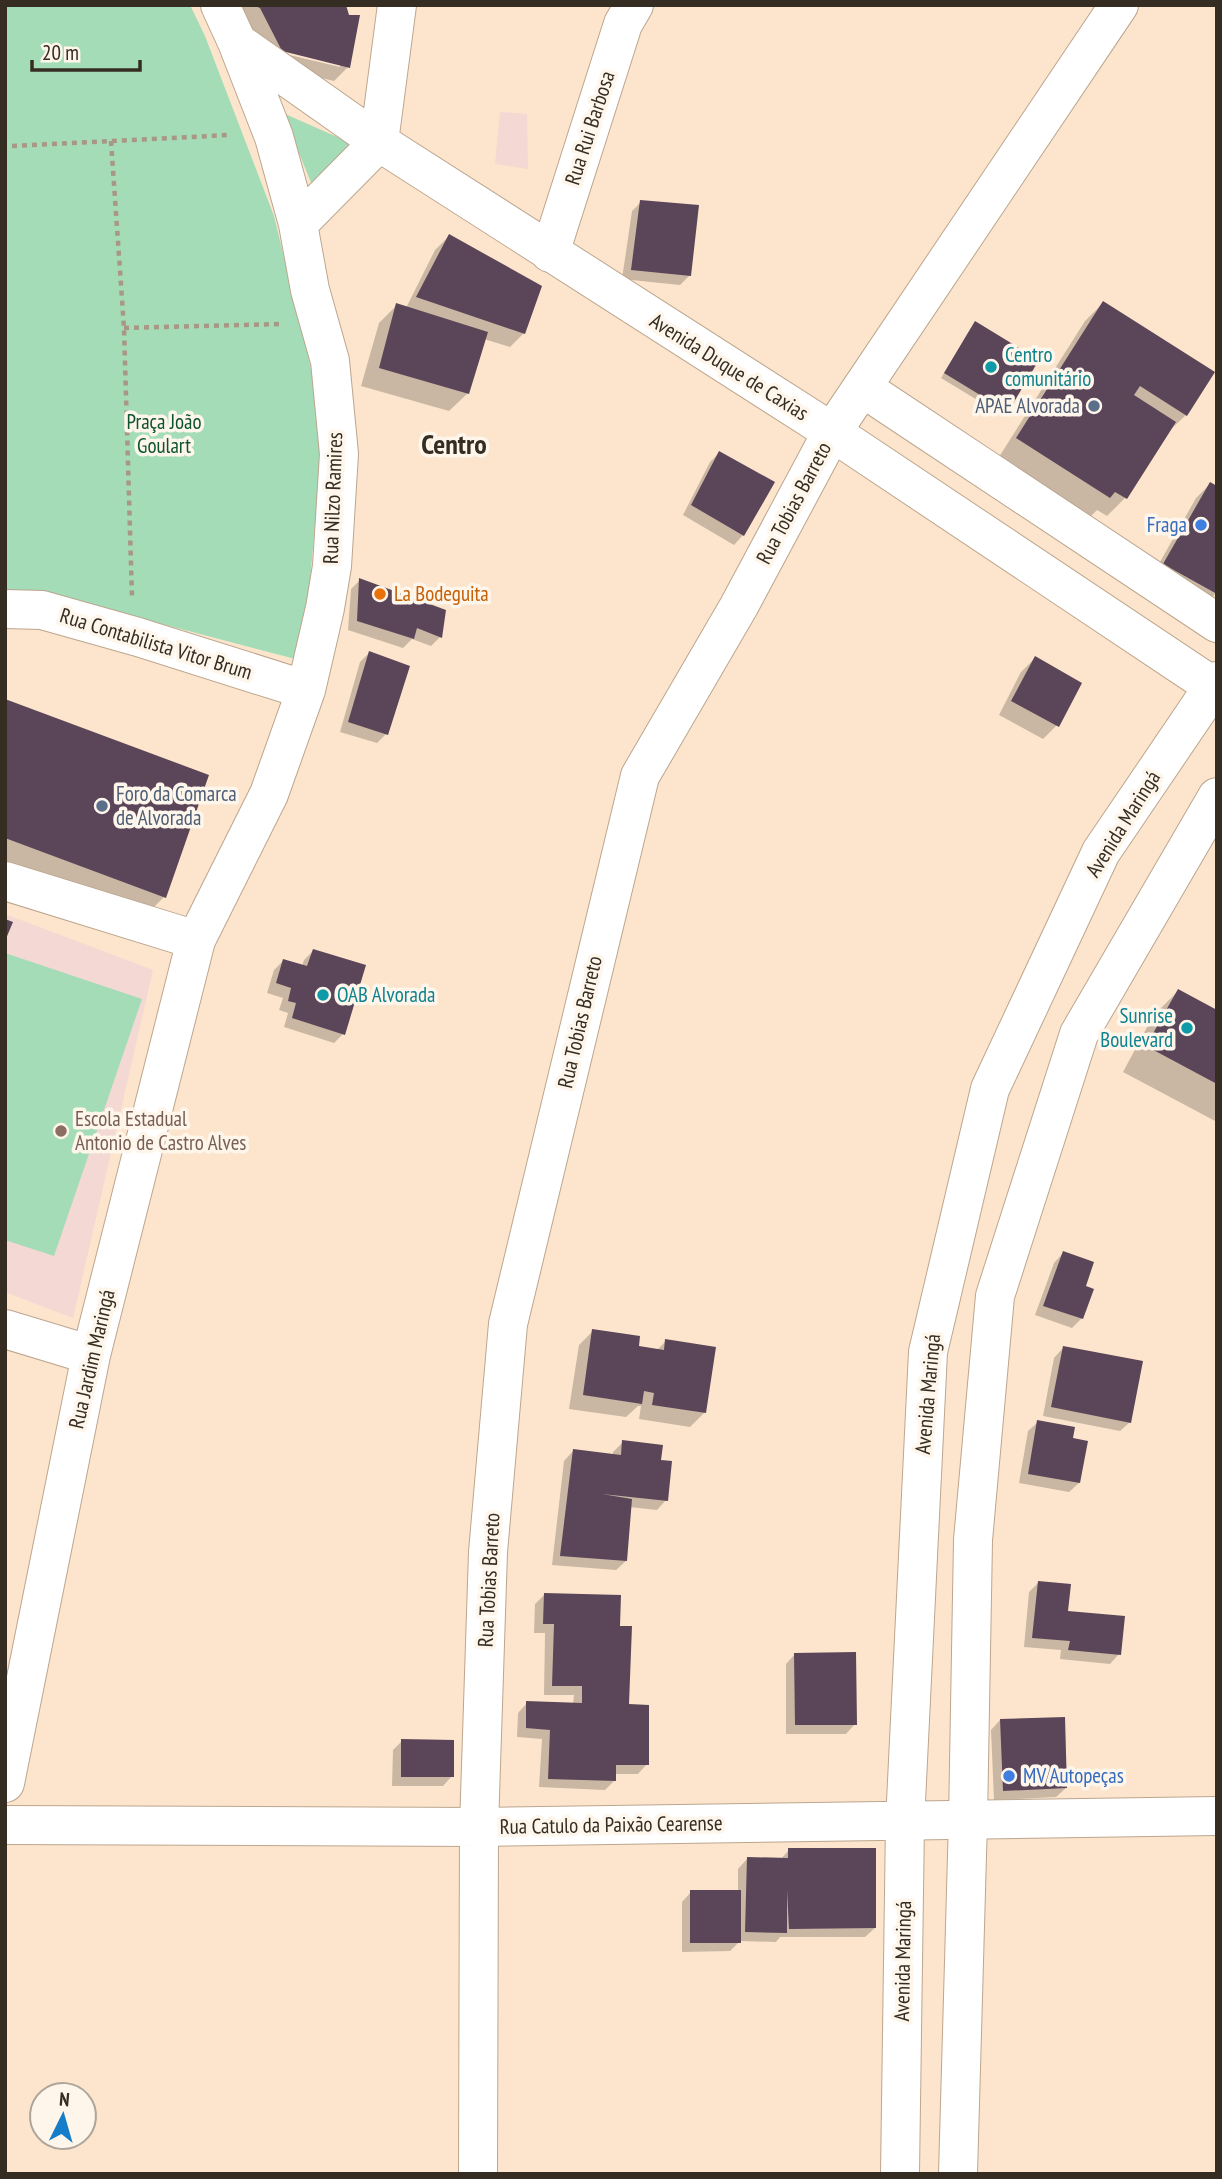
<svg xmlns="http://www.w3.org/2000/svg" width="1222" height="2179" font-family="'PT Sans Narrow',sans-serif">
	<rect width="100%" height="100%" fill="#fce5cc"/>
	<!-- education -->
	<path fill="#f3d8d4" d="M500,112L527,114L528,169L495,164Z
		M5,914L153,970L73,1318L5,1292Z"/>
	<!-- green -->
	<path fill="#a4dcb7" d="M5,5H190L205,36L274,216L324,422L303,661L44,593L5,592Z
		M283,113L362,148L314,190Z
		M5,953L142,999L54,1256L5,1240Z"/>
	<!-- shadow -->
	<path fill="#0003" fill-rule="evenodd" d="M231,5H345L348,67L334,81L268,65ZM274,47L340,64V67L273,51Z
		M641,202L690,275L680,285L622,279L632,211Z
		M449,236L524,333L510,347L484,339L468,393L449,411L361,386L379,323L397,305L406,308L435,250Z
		M1103,303L1186,415L1167,433L1125,498L1107,516L1097,510L1091,516L999,457L1085,321Z
		M971,328L1007,411L1002,415L941,378Z
		M719,453L743,535L734,545L683,515L710,462Z
		M1210,484L1217,592L1202,608L1151,578L1196,498Z
		M360,580L440,637L431,646L412,639L403,648L348,630L351,589Z
		M369,653L386,734L377,743L340,732L360,662Z
		M1035,658L1057,725L1043,739L999,715L1021,672Z
		M5,701L164,897L146,915L5,863Z
		M313,951L343,1034L334,1043L284,1027L288,1013L279,1010L283,998L267,993L274,970L283,961L302,966L304,960Z
		M1178,991L1217,1012V1122L1123,1072L1153,1016Z
		M1063,1253L1083,1287L1082,1318L1072,1328L1035,1315L1054,1263Z
		M593,1331L637,1347L656,1351L666,1341L704,1413L690,1427L639,1419L641,1406H638L626,1417L569,1409L579,1345Z
		M1063,1348L1130,1422L1120,1431L1043,1416L1054,1358Z
		M1038,1422L1079,1483L1069,1492L1019,1483L1028,1431Z
		M623,1442L659,1462L666,1500L657,1510L629,1507L626,1561L616,1570L552,1565L564,1461L573,1451L613,1456V1452Z
		M1038,1583L1066,1612L1119,1654L1110,1664L1060,1659L1061,1650L1024,1647L1029,1592Z
		M544,1595L618,1627L628,1705L647,1764L638,1774H614V1781L605,1790L539,1787L542,1739L517,1737L518,1713L527,1703L573,1704L574,1695H544L545,1633H534L535,1604Z
		M795,1654L855,1724L846,1734H786V1664Z
		M1000,1720L1066,1788L1056,1797L994,1800L991,1730Z
		M402,1741L452,1776L443,1786H392L393,1750Z
		M789,1850L875,1928L865,1937H780L776,1942L740,1941L730,1951L682,1952V1902L691,1892H738V1869L747,1859L780,1860Z"/>
	<!-- building -->
	<path fill="#5b4558" d="M253,5H346L349,15H360L350,68L282,51L260,8Z
		M640,200L699,205L691,276L631,270Z
		M449,234L542,286L525,334L416,297Z
		M1103,301L1215,372L1187,416L1140,386L1134,395L1176,422L1127,499L1115,492L1110,498L1016,438Z
		M396,303L488,332L469,394L379,368Z
		M975,321L1039,360L1008,412L944,373Z
		M719,451L775,482L744,536L691,505Z
		M1210,482L1217,486V594L1163,564Z
		M359,578L446,610L442,638L417,628L414,639L357,621Z
		M369,651L410,666L388,735L348,722Z
		M1035,656L1082,683L1059,727L1011,701Z
		M5,699L209,775L166,898L5,838Z
		M5,919L13,922L5,941Z
		M313,949L366,965L345,1035L292,1018L296,1003L288,1001L291,988L276,983L283,959L307,966Z
		M1178,989L1217,1010V1084L1146,1046Z
		M1063,1251L1094,1262L1086,1286L1094,1289L1083,1319L1043,1306Z
		M592,1329L640,1336L639,1346L664,1350L665,1339L716,1347L706,1413L652,1405L654,1393L644,1391L642,1404L583,1395Z
		M1063,1346L1143,1361L1131,1423L1051,1407Z
		M1037,1420L1075,1427L1073,1438L1088,1441L1080,1483L1028,1474Z
		M622,1440L663,1445L661,1460L672,1461L668,1501L602,1494L632,1499L627,1561L560,1556L573,1449L621,1455Z
		M1038,1581L1071,1584L1068,1611L1125,1616L1121,1655L1068,1650L1070,1641L1032,1638Z
		M544,1593L621,1595L620,1626H632L629,1704L649,1705V1765H616V1781L548,1779L550,1730L526,1728V1701L582,1703V1686H552L554,1624H543Z
		M856,1652L857,1725H795L794,1653Z
		M1065,1717L1067,1788L1003,1791L1000,1719Z
		M401,1739L454,1740V1777H401Z
		M788,1848H876V1928L789,1929L787,1890V1933L745,1932L747,1857L788,1858Z
		M690,1890H741V1943H690Z"/>
	<g fill="none" stroke-linecap="round" stroke-linejoin="round">
		<defs>
			<path id="minor" d="M237,42L379,142L832,432L1217,689
				M379,142L397,5
				M298,224L379,142
				M550,253L623,24L634,5
				M863,388L1217,623
				M5,609L42,610L138,637L306,690
				M5,881L196,940
				M5,1329L91,1355
				M5,1783L91,1355L196,940L269,794L306,690L325,608L332,566L339,454L330,361L310,290L298,224L274,137L237,42L220,5
				M5,1825L479,1827L1217,1816
				M478,2174L479,1827L488,1552L508,1324L640,776L739,606L832,432L1119,5"/>
			<path id="major" d="M900,2174L905,1822L928,1352L990,1089L1101,852L1217,681
				M958,2174L968,1820L973,1540L995,1296L1079,1034L1217,797"/>
		</defs>
		<!-- minor casing -->
		<use href="#minor" stroke="#bca68f" stroke-width="40"/>
		<!-- major casing -->
		<use href="#major" stroke="#bca68f" stroke-width="40"/>
		<!-- path -->
		<path stroke="#a89784" stroke-width="4.5" stroke-dasharray="5 5" stroke-linecap="butt" d="M111,141L124,328L132,598
			M12,146L229,135
			M124,328L280,324"/>
		<!-- minor -->
		<use href="#minor" stroke="#fff" stroke-width="38"/>
		<!-- major -->
		<use href="#major" stroke="#fff" stroke-width="38"/>
	</g>
	<!-- markers -->
	<g fill="#0f9aa8" stroke="#fef5eb" stroke-width="2.5">
		<circle cx="991" cy="367" r="7"/>
		<circle cx="323" cy="995" r="7"/>
		<circle cx="1187" cy="1028" r="7"/>
	</g>
	<g fill="#5c6f8a" stroke="#fef5eb" stroke-width="2.5">
		<circle cx="1094" cy="406" r="7"/>
		<circle cx="102" cy="806" r="7"/>
	</g>
	<g fill="#3f7fe0" stroke="#fef5eb" stroke-width="2.5">
		<circle cx="1201" cy="525" r="7"/>
		<circle cx="1009" cy="1776" r="7"/>
	</g>
	<circle fill="#e8710a" stroke="#fef5eb" stroke-width="2.5" cx="380" cy="594" r="7"/>
	<circle fill="#8d6e63" stroke="#fef5eb" stroke-width="2.5" cx="61" cy="1131" r="7"/>
	<g text-anchor="middle" stroke-width="7" stroke-linejoin="round" paint-order="stroke">
		<!-- street labels -->
		<g font-size="21" fill="#352c22" stroke="#fef5eb">
			<text transform="translate(590 128) rotate(-72)" y="7">Rua Rui Barbosa</text>
			<text transform="translate(729 367) rotate(32)" y="7">Avenida Duque de Caxias</text>
			<text transform="translate(333 498) rotate(-88)" y="7">Rua Nilzo Ramires</text>
			<text transform="translate(794 503) rotate(-62)" y="7">Rua Tobias Barreto</text>
			<text transform="translate(156 644) rotate(17)" y="7">Rua Contabilista Vitor Brum</text>
			<text transform="translate(1123 824) rotate(-58)" y="7">Avenida Maringá</text>
			<text transform="translate(580 1022) rotate(-77)" y="7">Rua Tobias Barreto</text>
			<text transform="translate(92 1359) rotate(-77)" y="7">Rua Jardim Maringá</text>
			<text transform="translate(928 1394) rotate(-85)" y="7">Avenida Maringá</text>
			<text transform="translate(489 1580) rotate(-87)" y="7">Rua Tobias Barreto</text>
			<text transform="translate(611 1825) rotate(-1)" y="7">Rua Catulo da Paixão Cearense</text>
			<text transform="translate(903 1961) rotate(-89)" y="7">Avenida Maringá</text>
		</g>
		<!-- culture labels -->
		<g font-size="21" fill="#0d838f" stroke="#fef5eb" text-anchor="start">
			<text x="1005" y="362">Centro<tspan x="1005" dy="24">comunitário</tspan></text>
			<text x="337" y="1002">OAB Alvorada</text>
			<text x="1173" y="1023" text-anchor="end">Sunrise<tspan x="1173" dy="24">Boulevard</tspan></text>
		</g>
		<!-- service labels -->
		<g font-size="21" fill="#4e5e75" stroke="#fef5eb" text-anchor="end">
			<text x="1080" y="413">APAE Alvorada</text>
			<text x="116" y="801" text-anchor="start">Foro da Comarca<tspan x="116" dy="24">de Alvorada</tspan></text>
		</g>
		<!-- park labels -->
		<g font-size="21" fill="#0e5330" stroke="#fef5eb">
			<text x="164" y="429">Praça João<tspan x="164" dy="24">Goulart</tspan></text>
		</g>
		<!-- shop labels -->
		<g font-size="21" fill="#366cbe" stroke="#fef5eb" text-anchor="end">
			<text x="1187" y="532">Fraga</text>
			<text x="1023" y="1783" text-anchor="start">MV Autopeças</text>
		</g>
		<!-- food labels -->
		<g font-size="21" fill="#c56008" stroke="#fef5eb" text-anchor="start">
			<text x="394" y="601">La Bodeguita</text>
		</g>
		<!-- education labels -->
		<g font-size="21" fill="#785e54" stroke="#fef5eb" text-anchor="start">
			<text x="75" y="1126">Escola Estadual<tspan x="75" dy="24">Antonio de Castro Alves</tspan></text>
		</g>
		<!-- district labels -->
		<g font-size="28" font-weight="bold" fill="#352c22" stroke="#fef5eb">
			<text x="454" y="454">Centro</text>
		</g>
	</g>
	<!-- border -->
	<rect width="1222" height="2179" fill="none" stroke="#352c22" stroke-width="14"/>
	<!-- north arrow -->
	<g transform="translate(63 2116) rotate(5)"><circle r="33" fill="#fef5eb" stroke="#aea59b" stroke-width="2"/>
	<path d="M0-5L12 26L0 18L-12 26Z" fill="#167ec9"/>
	<text y="-10" font-size="19" font-weight="bold" text-anchor="middle" fill="#352c22">N</text>
	</g>
	<!-- scale -->
	<path d="M32 60v10h108v-10" fill="none" stroke="#352c22" stroke-width="3.5"/>
	<text x="42" y="60" font-size="21" fill="#352c22" stroke="#fef5eb" stroke-width="5" paint-order="stroke">20 m</text>
</svg>
